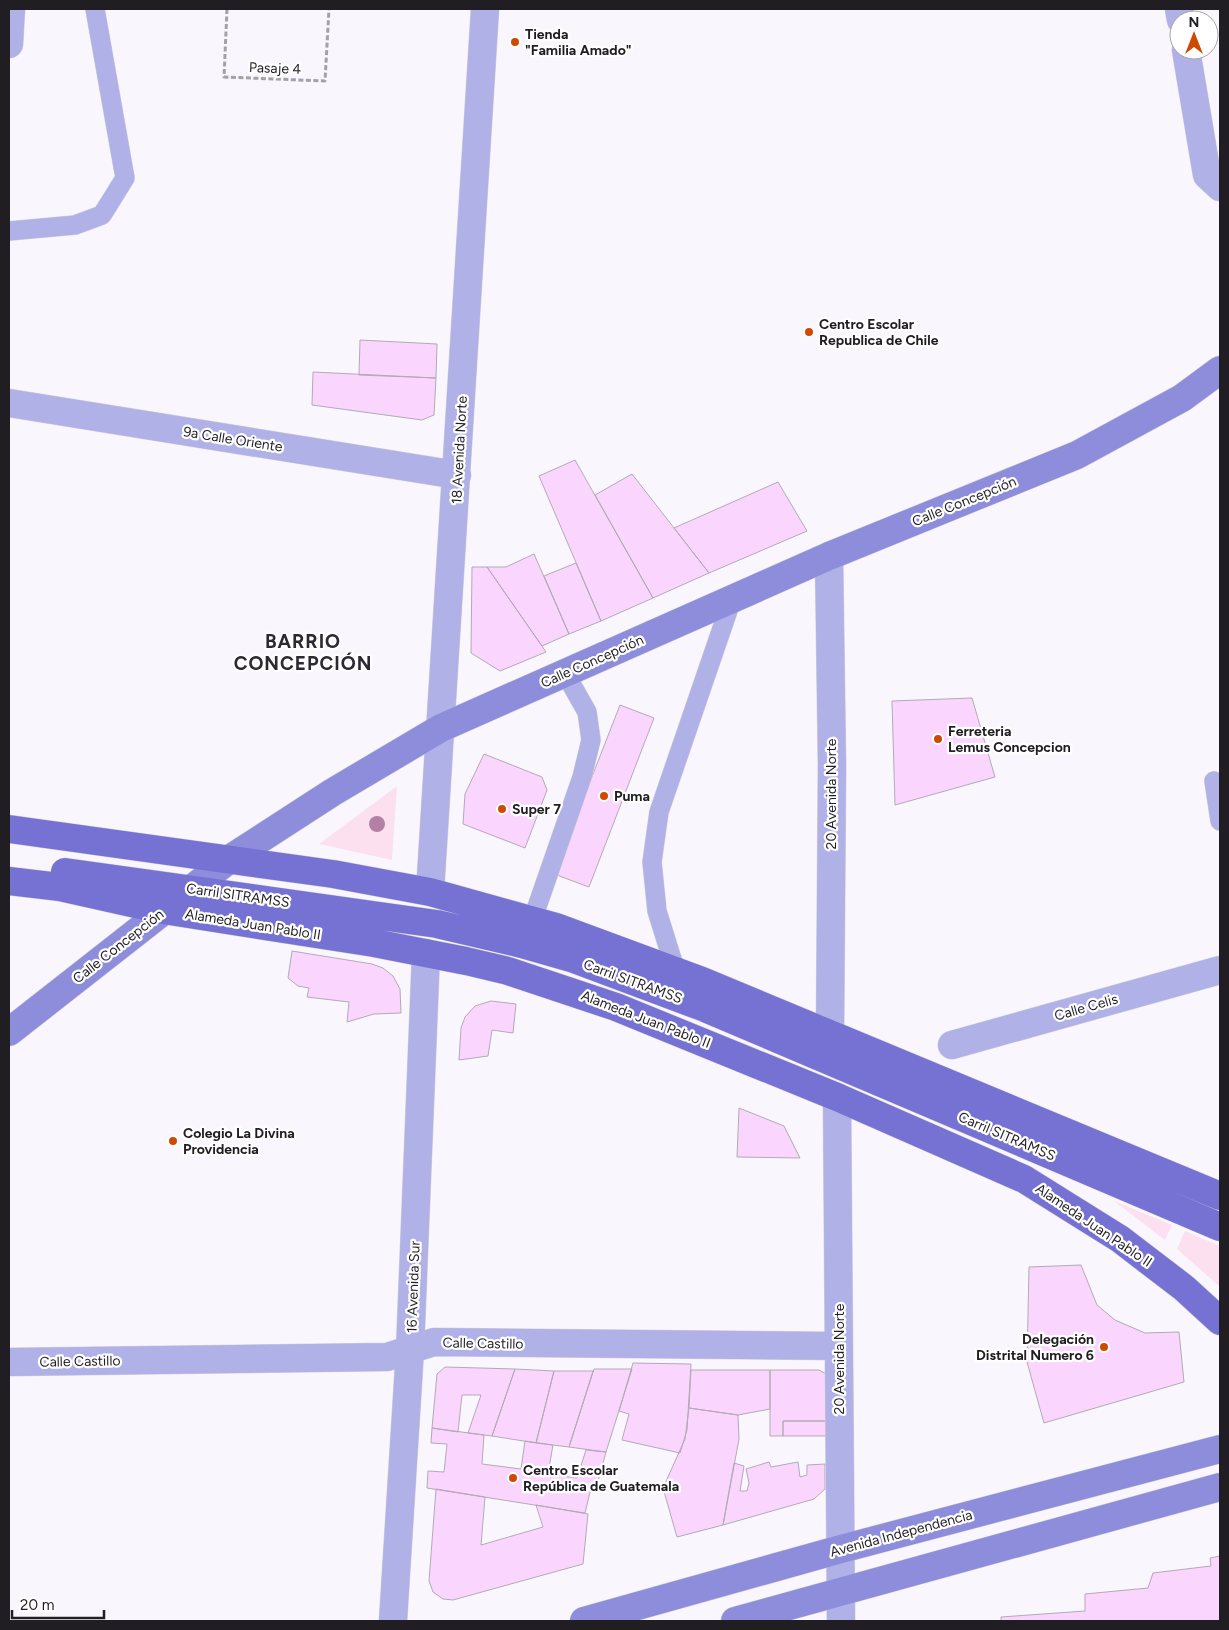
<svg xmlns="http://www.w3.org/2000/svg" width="1229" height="1630" font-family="Figtree,sans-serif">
	<rect width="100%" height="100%" fill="#f9f7fd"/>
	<!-- green -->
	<path fill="#fce0f0" d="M397,786L392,860L319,844Z
		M1114,1201L1172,1225L1165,1240Z
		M1185,1231L1220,1246V1287L1177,1249Z"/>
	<!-- building -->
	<path fill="#fad6fe" stroke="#b4a9b5" d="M360,340L437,344L436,378L359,375Z
		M313,372L436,378L434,415L422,420L312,405Z
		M575,460L653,598L601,621L539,476Z
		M632,474L709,573L653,598L595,495Z
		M778,482L807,531L709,573L674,528Z
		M534,554L569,634L542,646L487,567H506Z
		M576,563L601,621L569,634L544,576Z
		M472,567H487L546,652L500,671L471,653Z
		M972,698L995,777L895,805L892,701Z
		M620,705L654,718L589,887L554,874Z
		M484,754L542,777L547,790L525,848L463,824L465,794Z
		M292,951L372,964L383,968L393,976L400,989L401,1013L374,1014L347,1022L349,1002L307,997L309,988L298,986L288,978Z
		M491,1001L516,1004L513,1033L492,1030L488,1056L459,1060L461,1028L465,1017L475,1006Z
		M739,1108L784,1126L800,1158L737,1157Z
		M1081,1265L1097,1305L1115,1320L1145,1333L1179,1332L1184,1382L1044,1423L1027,1362L1029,1267Z
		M633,1363L691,1364L687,1430L680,1453L622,1440L629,1414L619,1411Z
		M445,1367L515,1369L492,1436L468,1433L481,1395H462L458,1432L432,1428L437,1374Z
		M515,1369L554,1371L536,1443L492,1436Z
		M594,1369H632L606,1452L569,1447Z
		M691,1370H770V1409L738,1415L689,1408Z
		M770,1370H819L826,1374V1421H783V1436H770Z
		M554,1371H593L569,1447L536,1443Z
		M689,1408L738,1415L739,1439L723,1525L677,1537L663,1488L685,1439Z
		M783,1421H826V1436H783Z
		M432,1428L484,1435L482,1464L521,1469L525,1441L553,1445L548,1474L577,1478L586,1450L606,1452L597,1485L592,1484L585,1513L427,1488L428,1471L444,1472L447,1444L431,1443Z
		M769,1462L771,1467L798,1462L800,1477L807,1475V1465L825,1464V1489L814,1499L723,1525L734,1463L744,1466L740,1491H747L749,1483L746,1469Z
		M436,1489L485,1497L481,1545L543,1527L536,1505L588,1514L583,1564L453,1600L443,1599L433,1592L429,1581Z
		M1220,1556V1621H1001V1617L1085,1611V1594L1148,1588L1153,1573L1211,1566L1210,1558Z"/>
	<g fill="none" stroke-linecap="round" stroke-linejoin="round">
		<defs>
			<path id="lane" d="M9,231L75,225L102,215L125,178L95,9
				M1214,781L1220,821
				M532,921L582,777L591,740L587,712L565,673
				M676,972L657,911L652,862L659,812L732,599"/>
			<path id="street" d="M1179,9L1181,20
				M9,44L11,9
				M1186,50L1207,175L1220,187
				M9,403L457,475
				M829,556L832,766L830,1033
				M430,892L485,9
				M952,1045L1220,970
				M837,1097L841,1621
				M9,1362L387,1357L434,1342L839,1346
				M393,1621L410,1350L426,953"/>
			<path id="secondary" d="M9,1032L231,858L333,792L441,728L829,556L1077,455L1182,398L1220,370
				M584,1621L841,1549L1220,1449
				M735,1621L1220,1487"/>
			<path id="primary" d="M9,829L333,874L430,892L556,927L702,981L1220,1196
				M65,872L437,924L522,944L571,958L705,1008L1220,1227
				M9,881L60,887L163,910L374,943L466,961L508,971L616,1007L837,1097L1024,1179L1120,1239L1184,1288L1220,1321"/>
		</defs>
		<!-- lane casing -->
		<use href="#lane" stroke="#d6d4da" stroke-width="20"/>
		<!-- street casing -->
		<use href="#street" stroke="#d6d4da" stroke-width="29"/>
		<!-- secondary casing -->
		<use href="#secondary" stroke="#d6d4da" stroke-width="29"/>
		<!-- primary casing -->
		<use href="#primary" stroke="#d6d4da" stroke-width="29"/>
		<!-- path -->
		<path stroke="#a3a1a6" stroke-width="3" stroke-dasharray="5 2.5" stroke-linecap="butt" d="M227,9L224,77L325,81L329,9"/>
		<!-- lane -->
		<use href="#lane" stroke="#b0b1e7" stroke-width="19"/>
		<!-- street -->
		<use href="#street" stroke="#b0b1e7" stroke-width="28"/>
		<!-- secondary -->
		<use href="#secondary" stroke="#8d8ddc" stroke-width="28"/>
		<!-- primary -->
		<use href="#primary" stroke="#7672d3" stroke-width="28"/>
	</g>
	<!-- trees -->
	<circle fill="#b381a6" cx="377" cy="824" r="8"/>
	<!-- markers -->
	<g fill="#ce4a00" stroke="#fff" stroke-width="2">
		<circle cx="515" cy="42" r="5"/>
		<circle cx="809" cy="332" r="5"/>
		<circle cx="938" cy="739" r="5"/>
		<circle cx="604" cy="796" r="5"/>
		<circle cx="502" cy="809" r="5"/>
		<circle cx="173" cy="1141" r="5"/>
		<circle cx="1104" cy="1347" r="5"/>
		<circle cx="513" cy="1478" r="5"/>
	</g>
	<g text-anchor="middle" stroke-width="4.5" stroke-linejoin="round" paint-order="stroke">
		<!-- poi labels -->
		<g font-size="14" font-weight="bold" fill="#201e23" stroke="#fff" text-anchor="start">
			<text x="525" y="39">Tienda<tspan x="525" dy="16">"Familia Amado"</tspan></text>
			<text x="819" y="329">Centro Escolar<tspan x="819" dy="16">Republica de Chile</tspan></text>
			<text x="948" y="736">Ferreteria<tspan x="948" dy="16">Lemus Concepcion</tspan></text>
			<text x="614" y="801">Puma</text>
			<text x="512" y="814">Super 7</text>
			<text x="183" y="1138">Colegio La Divina<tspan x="183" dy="16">Providencia</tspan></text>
			<text x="1094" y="1344" text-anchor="end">Delegación<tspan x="1094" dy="16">Distrital Numero 6</tspan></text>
			<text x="523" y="1475">Centro Escolar<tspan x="523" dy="16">República de Guatemala</tspan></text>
		</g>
		<!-- street labels -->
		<g font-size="14" fill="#201e23" stroke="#fff">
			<text transform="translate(275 68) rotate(2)" y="5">Pasaje 4</text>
			<text transform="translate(233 439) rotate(9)" y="5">9a Calle Oriente</text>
			<text transform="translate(459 450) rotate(-87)" y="5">18 Avenida Norte</text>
			<text transform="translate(964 501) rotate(-22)" y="5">Calle Concepción</text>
			<text transform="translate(592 661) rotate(-24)" y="5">Calle Concepción</text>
			<text transform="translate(831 794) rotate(-90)" y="5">20 Avenida Norte</text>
			<text transform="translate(238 895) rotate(8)" y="5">Carril SITRAMSS</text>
			<text transform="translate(253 924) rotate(9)" y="5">Alameda Juan Pablo II</text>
			<text transform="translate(118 946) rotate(-38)" y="5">Calle Concepción</text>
			<text transform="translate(633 981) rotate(20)" y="5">Carril SITRAMSS</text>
			<text transform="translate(1086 1007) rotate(-16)" y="5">Calle Celis</text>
			<text transform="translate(646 1019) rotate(21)" y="5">Alameda Juan Pablo II</text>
			<text transform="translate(1007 1136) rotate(23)" y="5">Carril SITRAMSS</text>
			<text transform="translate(1094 1225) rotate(34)" y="5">Alameda Juan Pablo II</text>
			<text transform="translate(413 1287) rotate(-88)" y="5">16 Avenida Sur</text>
			<text transform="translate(483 1343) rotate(1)" y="5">Calle Castillo</text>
			<text transform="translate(839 1359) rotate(-90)" y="5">20 Avenida Norte</text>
			<text transform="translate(80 1361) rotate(-1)" y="5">Calle Castillo</text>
			<text transform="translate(901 1533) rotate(-15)" y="5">Avenida Independencia</text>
		</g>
		<!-- district labels -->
		<g font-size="19" font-weight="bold" letter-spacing="1" fill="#2d2934" stroke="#fff">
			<text x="303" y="648">BARRIO<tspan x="303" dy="22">CONCEPCIÓN</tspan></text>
		</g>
	</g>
	<!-- border -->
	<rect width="1229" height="1630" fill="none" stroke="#201e23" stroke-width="20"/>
	<!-- north arrow -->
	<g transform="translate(1194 35)"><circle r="24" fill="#ffffff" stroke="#a6a5a7"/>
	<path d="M0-4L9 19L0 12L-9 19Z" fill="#ce4a00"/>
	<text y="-8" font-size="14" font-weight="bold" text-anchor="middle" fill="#201e23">N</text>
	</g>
	<!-- scale -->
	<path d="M12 1610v8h92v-8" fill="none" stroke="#201e23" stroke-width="2.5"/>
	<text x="20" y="1610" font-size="15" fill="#201e23" stroke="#ffffff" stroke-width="4" paint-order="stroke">20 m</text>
</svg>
